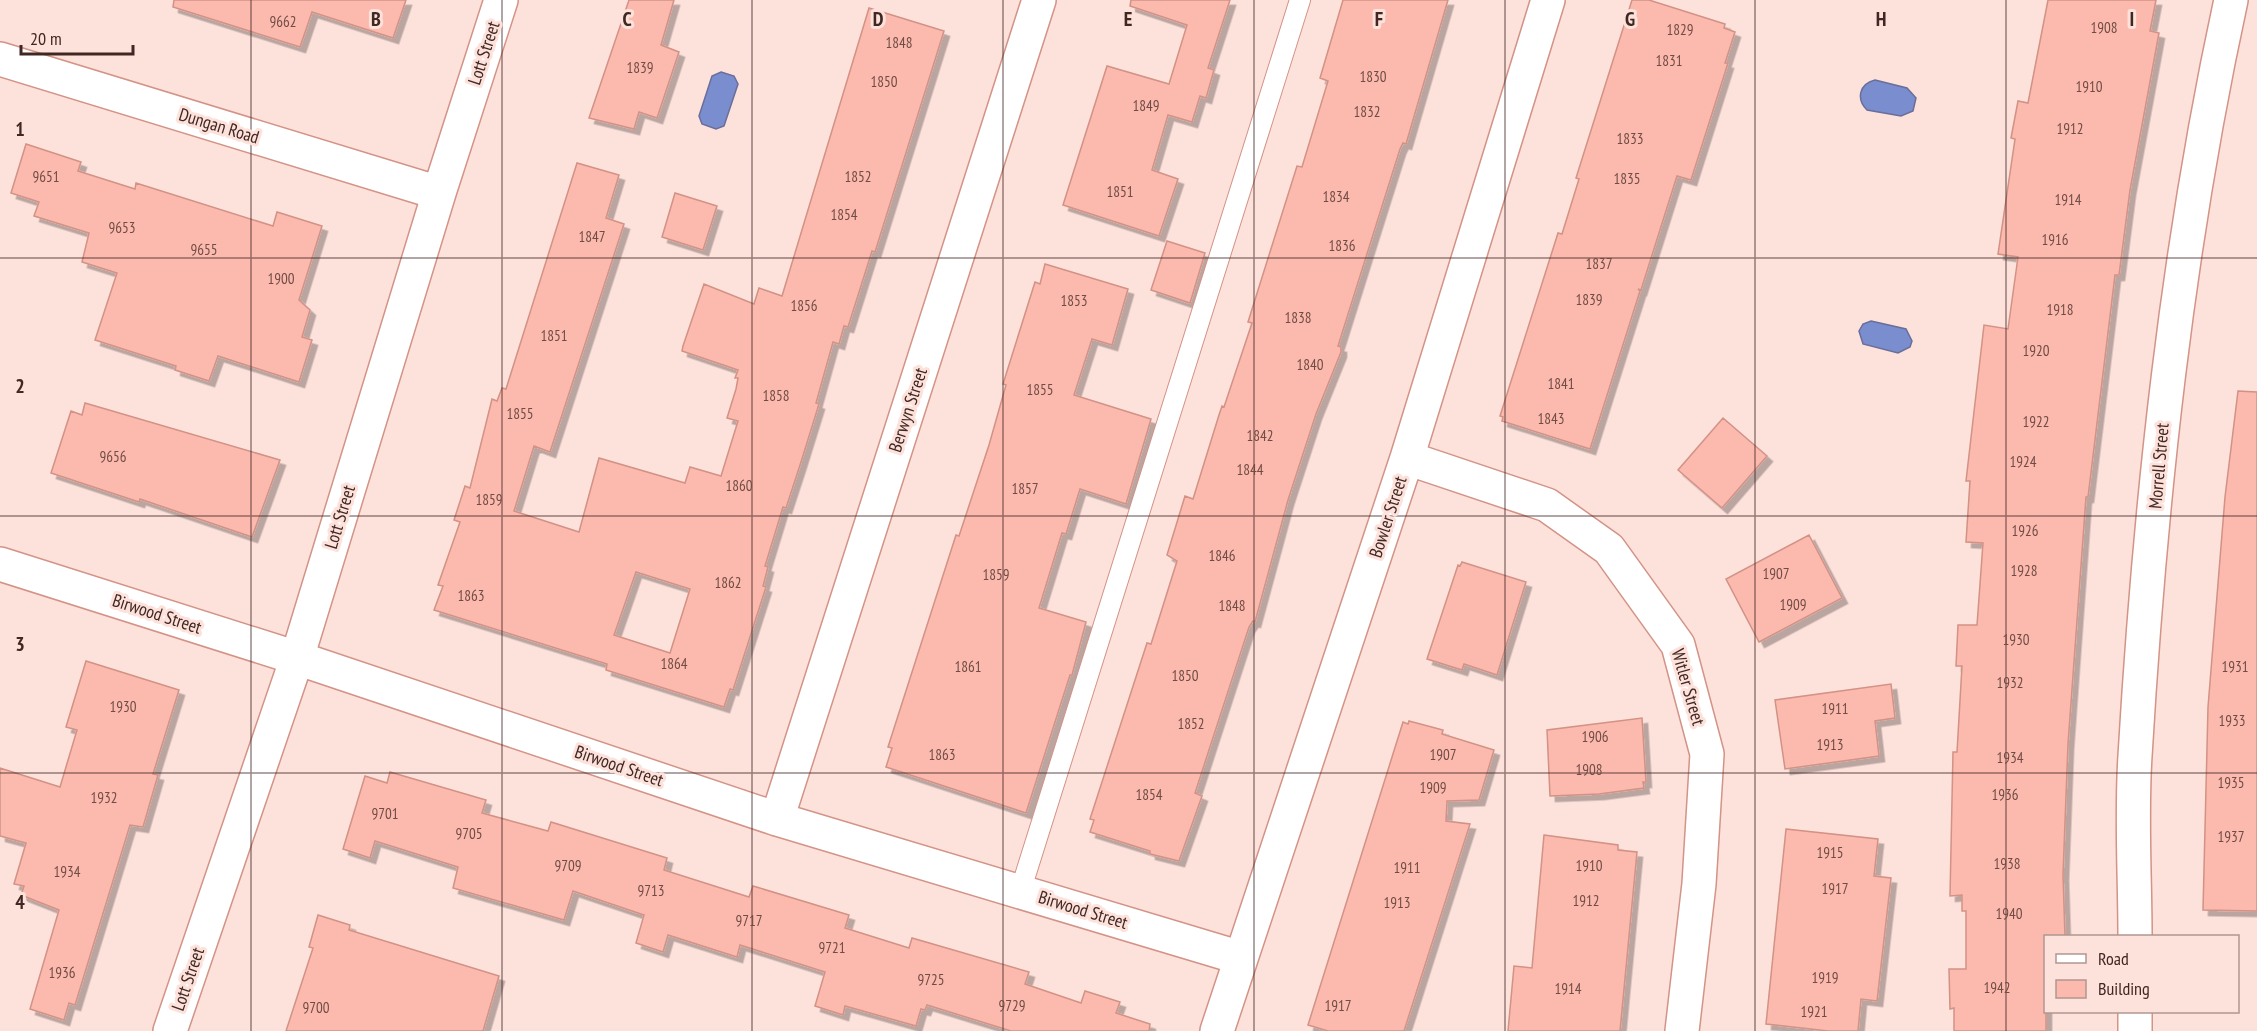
<svg xmlns="http://www.w3.org/2000/svg" width="2257" height="1031" font-family="'PT Sans Narrow',sans-serif">
	<defs>
		<filter id="shadow"><feDropShadow dx="5.5" dy="5.5" stdDeviation="0" flood-color="#0004"/></filter>
	</defs>
	<rect width="100%" height="100%" fill="#fde1db"/>
	<!-- water -->
	<path fill="#7a8dce" stroke="#696e9a" stroke-width="1.5" d="M721,72L734,76L738,84L724,126L716,129L702,124L699,116L712,76Z
		M1875,80L1907,88L1916,98L1913,111L1901,116L1867,110C1856,99 1859,84 1875,80Z
		M1871,321L1906,329L1912,341L1910,347L1898,353L1863,344L1859,331L1863,324Z"/>
	<!-- building -->
	<path fill="#fcb9ad" stroke="#d29286" stroke-width="1.5" fill-rule="evenodd" filter="url(#shadow)" d="M174,0H406L393,38L312,12L300,47L173,7Z
		M629,0H674L661,45L679,52L657,118L639,112L634,129L589,118Z
		M1131,0H1230L1208,68L1214,70L1206,98L1200,96L1192,122L1168,115L1152,170L1178,179L1159,236L1063,205L1107,66L1169,84L1187,25L1130,6Z
		M1343,0H1448L1406,144L1403,143L1400,149L1338,346L1341,347V352L1316,414L1288,500L1255,622L1253,621L1249,627L1195,793L1202,796L1179,861L1150,854V851L1090,832L1094,820L1090,819L1147,643L1151,644L1177,561L1167,555L1185,496L1193,499L1219,415L1222,406L1224,407L1252,323L1248,322L1297,166L1302,167L1328,81L1320,78Z
		M1632,0H1649L1725,24L1724,28L1735,32L1725,63H1728L1691,180L1677,176L1641,290L1638,289L1640,291L1590,449L1502,421L1503,417L1500,416L1558,233L1562,234L1579,179L1576,178Z
		M2048,0H2156L2150,31L2159,33L2130,190L2119,275H2115L2088,497H2086L2068,744L2063,875L2065,936H2046V1031H1954V1008L1950,1009L1949,969H1966V911H1962V895L1950,896L1953,752H1957L1962,666H1956L1958,625H1977L1983,543L1966,542L1970,481H1966L1984,325L2008,329L2018,257L1998,254L2015,139L2011,138L2018,101L2028,103Z
		M869,8L944,31L875,252L872,251L848,327L844,326L839,344L833,342L816,403L819,404L801,462L786,508L783,507L765,566L768,567L763,586L766,587L733,690L730,689L724,707L606,670L607,664L434,610L443,586L438,585L460,522L454,520L465,486L470,488L492,399L497,401L502,388L506,389L577,163L619,175L606,218L624,224L550,452L534,446L514,511L579,532L599,458L685,483L690,467L721,476L738,421L727,418L736,389L738,378H735L738,370L682,351L683,346L704,284L754,304L759,288L782,296ZM636,572L690,589L670,653L614,635Z
		M26,144L81,162L78,171L135,189L136,183L273,226L277,212L322,226L299,300L310,310L302,337L312,340L299,382L218,356L209,381L175,370L176,366L95,340L117,273L82,262L89,233L34,216L39,202L11,193Z
		M675,193L717,206L703,250L662,237Z
		M1167,241L1205,253L1190,303L1151,290Z
		M1045,264L1128,289L1112,345L1092,339L1074,395L1151,419L1126,504L1080,489L1066,534L1062,533L1039,608L1086,622L1072,675H1070L1026,813L886,767L892,748L888,747L921,644L956,535L959,536L989,445L1006,385L1003,384L1035,282L1040,284Z
		M2238,391L2257,392V911L2203,910L2208,707L2225,497Z
		M85,403L280,460L252,537L140,499L139,502L51,473L71,411L82,415Z
		M1723,418L1767,456L1722,508L1678,470Z
		M1809,535L1842,598L1759,642L1726,579Z
		M1462,562L1526,582L1497,675L1464,664L1462,670L1427,659L1458,565L1460,566Z
		M86,661L179,690L153,774L158,775L143,827L130,825L75,1005L69,1003L64,1020L30,1009L59,910L21,895L24,886L14,884L26,843L0,836V768L60,787L77,730L66,727Z
		M1891,684L1895,718L1875,721L1879,756L1785,769L1775,700Z
		M1642,718L1646,782H1643L1644,788L1599,794L1550,796L1547,730Z
		M1409,721L1443,730L1442,734L1494,750L1479,800L1447,801L1446,821L1470,824L1404,1031H1328L1308,1025L1403,722L1408,724Z
		M390,772L486,800L482,813L548,831L551,822L667,858L664,870L749,897L753,886L849,915L845,928L909,948L912,938L1029,972L1025,984L1081,1003L1085,991L1120,1002L1116,1013L1150,1024L1149,1031H1011L927,1005L925,1010L921,1009L916,1026L845,1006L843,1015L815,1006L825,972L740,945L737,957L668,935L663,952L636,943L644,915L573,891L564,920L453,888L458,867L375,841L370,858L343,849L365,776L387,783Z
		M1786,829L1878,839L1874,876L1891,878L1877,1001L1861,999L1858,1031H1828L1766,1024Z
		M1544,835L1618,845V850L1637,852L1620,1031H1508L1514,966L1532,968Z
		M318,915L350,925L349,930L499,976L483,1031H286L313,948L309,947Z"/>
	<g fill="none" stroke-linecap="round" stroke-linejoin="round">
		<defs>
			<path id="lane" d="M1020,892L1300,0"/>
			<path id="street" d="M0,59L439,193
				M1407,458L1547,505L1609,549L1678,645L1707,754L1699,884L1682,1031
				M0,564L297,658L777,819L1241,958
				M777,819L1039,0
				M2135,936C2135,877 2131,816 2135,756C2150,503 2177,248 2231,0
				M2135,1012V1031
				M170,1031L297,658L439,193L501,0
				M1217,1031L1407,458L1548,0"/>
		</defs>
		<!-- lane casing -->
		<use href="#lane" stroke="#d39387" stroke-width="22"/>
		<!-- street casing -->
		<use href="#street" stroke="#d39387" stroke-width="36"/>
		<!-- lane -->
		<use href="#lane" stroke="#fff" stroke-width="20"/>
		<!-- street -->
		<use href="#street" stroke="#fff" stroke-width="33"/>
	</g>
	<!-- grid -->
	<path fill="none" stroke="#402722" stroke-width="1.5" stroke-opacity="0.55" d="M251,0V1031M502,0V1031M752,0V1031M1003,0V1031M1254,0V1031M1505,0V1031M1755,0V1031M2006,0V1031M0,258H2257M0,516H2257M0,773H2257"/>
	<g text-anchor="middle" stroke-width="6" stroke-linejoin="round" paint-order="stroke">
		<!-- number labels -->
		<g font-size="15" fill="#6f4c45">
			<text x="283" y="27">9662</text>
			<text x="2104" y="33">1908</text>
			<text x="1680" y="35">1829</text>
			<text x="899" y="48">1848</text>
			<text x="1669" y="66">1831</text>
			<text x="640" y="73">1839</text>
			<text x="1373" y="82">1830</text>
			<text x="884" y="87">1850</text>
			<text x="2089" y="92">1910</text>
			<text x="1146" y="111">1849</text>
			<text x="1367" y="117">1832</text>
			<text x="2070" y="134">1912</text>
			<text x="1630" y="144">1833</text>
			<text x="46" y="182">9651</text>
			<text x="858" y="182">1852</text>
			<text x="1627" y="184">1835</text>
			<text x="1120" y="197">1851</text>
			<text x="1336" y="202">1834</text>
			<text x="2068" y="205">1914</text>
			<text x="844" y="220">1854</text>
			<text x="122" y="233">9653</text>
			<text x="592" y="242">1847</text>
			<text x="2055" y="245">1916</text>
			<text x="1342" y="251">1836</text>
			<text x="204" y="255">9655</text>
			<text x="1599" y="269">1837</text>
			<text x="281" y="284">1900</text>
			<text x="1589" y="305">1839</text>
			<text x="1074" y="306">1853</text>
			<text x="804" y="311">1856</text>
			<text x="2060" y="315">1918</text>
			<text x="1298" y="323">1838</text>
			<text x="554" y="341">1851</text>
			<text x="2036" y="356">1920</text>
			<text x="1310" y="370">1840</text>
			<text x="1561" y="389">1841</text>
			<text x="1040" y="395">1855</text>
			<text x="776" y="401">1858</text>
			<text x="520" y="419">1855</text>
			<text x="1551" y="424">1843</text>
			<text x="2036" y="427">1922</text>
			<text x="1260" y="441">1842</text>
			<text x="113" y="462">9656</text>
			<text x="2023" y="467">1924</text>
			<text x="1250" y="475">1844</text>
			<text x="739" y="491">1860</text>
			<text x="1025" y="494">1857</text>
			<text x="489" y="505">1859</text>
			<text x="2025" y="536">1926</text>
			<text x="1222" y="561">1846</text>
			<text x="2024" y="576">1928</text>
			<text x="1776" y="579">1907</text>
			<text x="996" y="580">1859</text>
			<text x="728" y="588">1862</text>
			<text x="471" y="601">1863</text>
			<text x="1793" y="610">1909</text>
			<text x="1232" y="611">1848</text>
			<text x="2016" y="645">1930</text>
			<text x="674" y="669">1864</text>
			<text x="968" y="672">1861</text>
			<text x="2235" y="672">1931</text>
			<text x="1185" y="681">1850</text>
			<text x="2010" y="688">1932</text>
			<text x="123" y="712">1930</text>
			<text x="1835" y="714">1911</text>
			<text x="2232" y="726">1933</text>
			<text x="1191" y="729">1852</text>
			<text x="1595" y="742">1906</text>
			<text x="1830" y="750">1913</text>
			<text x="942" y="760">1863</text>
			<text x="1443" y="760">1907</text>
			<text x="2010" y="763">1934</text>
			<text x="1589" y="775">1908</text>
			<text x="2231" y="788">1935</text>
			<text x="1433" y="793">1909</text>
			<text x="1149" y="800">1854</text>
			<text x="2005" y="800">1936</text>
			<text x="104" y="803">1932</text>
			<text x="385" y="819">9701</text>
			<text x="469" y="839">9705</text>
			<text x="2231" y="842">1937</text>
			<text x="1830" y="858">1915</text>
			<text x="2007" y="869">1938</text>
			<text x="568" y="871">9709</text>
			<text x="1589" y="871">1910</text>
			<text x="1407" y="873">1911</text>
			<text x="67" y="877">1934</text>
			<text x="1835" y="894">1917</text>
			<text x="651" y="896">9713</text>
			<text x="1586" y="906">1912</text>
			<text x="1397" y="908">1913</text>
			<text x="2009" y="919">1940</text>
			<text x="749" y="926">9717</text>
			<text x="832" y="953">9721</text>
			<text x="62" y="978">1936</text>
			<text x="1825" y="983">1919</text>
			<text x="931" y="985">9725</text>
			<text x="1997" y="993">1942</text>
			<text x="1568" y="994">1914</text>
			<text x="1012" y="1011">9729</text>
			<text x="1338" y="1011">1917</text>
			<text x="316" y="1013">9700</text>
			<text x="1814" y="1017">1921</text>
		</g>
		<!-- street labels -->
		<g font-size="18" fill="#402722" stroke="#fde1db">
			<text transform="translate(484 53) rotate(-72)" y="6">Lott Street</text>
			<text transform="translate(219 126) rotate(17)" y="6">Dungan Road</text>
			<text transform="translate(908 410) rotate(-72)" y="6">Berwyn Street</text>
			<text transform="translate(2159 466) rotate(-85)" y="6">Morrell Street</text>
			<text transform="translate(340 517) rotate(-73)" y="6">Lott Street</text>
			<text transform="translate(1388 517) rotate(-72)" y="6">Bowler Street</text>
			<text transform="translate(157 614) rotate(18)" y="6">Birwood Street</text>
			<text transform="translate(1688 687) rotate(74)" y="6">Witler Street</text>
			<text transform="translate(619 766) rotate(19)" y="6">Birwood Street</text>
			<text transform="translate(1083 910) rotate(17)" y="6">Birwood Street</text>
			<text transform="translate(188 979) rotate(-71)" y="6">Lott Street</text>
		</g>
	</g>
	<g font-size="20" text-anchor="middle" font-weight="bold" fill="#402722" stroke="#fde1db" stroke-width="6" stroke-linejoin="round" paint-order="stroke">
		<text x="376" y="26">B</text>
		<text x="627" y="26">C</text>
		<text x="878" y="26">D</text>
		<text x="1128" y="26">E</text>
		<text x="1379" y="26">F</text>
		<text x="1630" y="26">G</text>
		<text x="1881" y="26">H</text>
		<text x="2132" y="26">I</text>
		<text x="20" y="136">1</text>
		<text x="20" y="393">2</text>
		<text x="20" y="651">3</text>
		<text x="20" y="909">4</text>
	</g>
	<!-- legend -->
	<rect x="2044" y="935" width="195" height="78" fill="#fde1db" stroke="#b19791" stroke-width="1.5"/>
	<rect x="2056" y="954" width="30" height="9" fill="#ffffff" stroke="#b19791" stroke-width="1.5"/>
	<text x="2098" y="965" font-size="18" fill="#402722">Road</text>
	<rect x="2056" y="980" width="30" height="18" fill="#fcb9ad" stroke="#b19791" stroke-width="1.5"/>
	<text x="2098" y="995" font-size="18" fill="#402722">Building</text>
	<!-- scale -->
	<path d="M21 45v9h112v-9" fill="none" stroke="#402722" stroke-width="3"/>
	<text x="30" y="45" font-size="18" fill="#402722" stroke="#fde1db" stroke-width="4.5" paint-order="stroke">20 m</text>
</svg>
